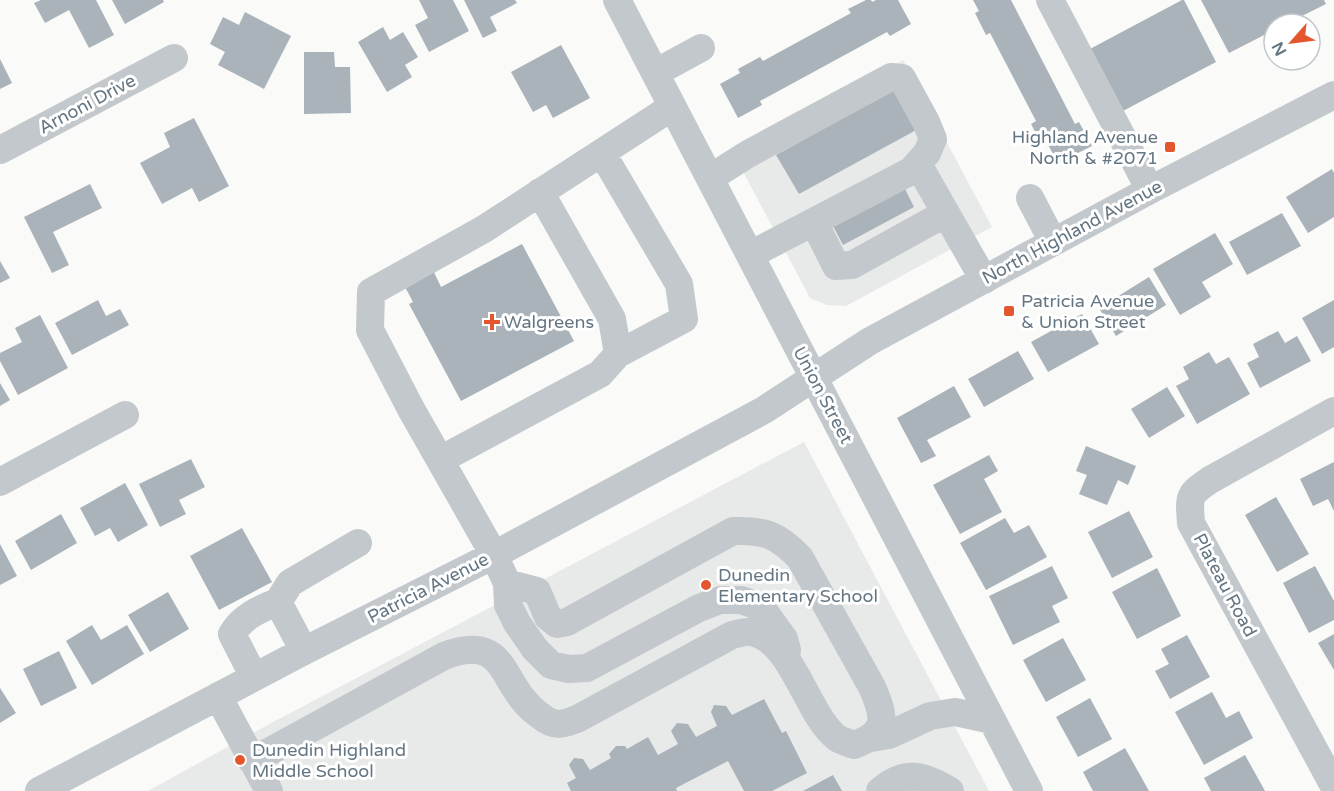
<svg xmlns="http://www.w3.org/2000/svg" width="1334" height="791" font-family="'Varela Round',sans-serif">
	<rect width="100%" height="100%" fill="#fafaf8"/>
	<!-- built -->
	<path fill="#e8e9e9" d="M903,60L992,227L846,306L827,305L810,298L732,151Z
		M804,442L989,791H148L260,729Z"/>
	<!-- building -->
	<path fill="#aab3b9" d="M41,0H96L114,35L89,48L69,10L45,23L34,3Z
		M112,0H163L164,2L125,24Z
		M419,0H453L469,31L429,52L415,25L428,18Z
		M464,0H515L517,3L490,17L497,31L483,38Z
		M866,0H871L872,2L876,0H898L911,24L890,36L887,32L760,101L762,105L738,118L720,84L740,73L738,69L760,57L763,61L851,13L848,9Z
		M973,0H1011L1075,124L1079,122L1092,146L1058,163L1047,143L1042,145L1031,124L1036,121L990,33L986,35L975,13L979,11Z
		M1182,0H1184L1216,62L1121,112L1088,50Z
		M1201,0H1324L1326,4L1286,24H1274V30L1229,53Z
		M245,12L291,36L264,89L218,65L225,52L210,44L223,17L239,25Z
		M383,27L390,40L403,32L418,57L405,65L412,77L387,92L358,42Z
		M561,45L590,98L553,118L546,105L533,112L511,72Z
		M304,52H334L335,67H350L351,113L304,114Z
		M0,59L12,83L0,89Z
		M896,89L918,129L799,194L776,155Z
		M194,118L229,186L199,202L192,188L162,204L140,163L170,147L164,133Z
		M1332,169L1334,173V217L1308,233L1286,197Z
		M90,184L102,208L53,232L69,265L52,273L24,217Z
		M904,187L914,207L843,245L832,224Z
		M1282,213L1301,246L1247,275L1229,242Z
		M1215,233L1233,264L1202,282L1211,297L1180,315L1153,269Z
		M522,244L574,341L461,401L409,304L413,302L403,283L432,268L441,287Z
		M0,261L10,278L0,283Z
		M1149,277L1166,305L1116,336L1099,308Z
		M98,300L106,316L120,309L129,325L72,355L55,323Z
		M1334,300V347L1322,354L1302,318Z
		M1082,314L1099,344L1048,372L1031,342Z
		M40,315L68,368L18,395L0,361V353L22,342L15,328Z
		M1278,331L1285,343L1297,336L1311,361L1260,388L1247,363L1259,357L1253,344Z
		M1018,351L1034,379L984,407L968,379Z
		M1209,352L1216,364L1229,357L1250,394L1197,424L1176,386L1189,379L1183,367Z
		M0,383L10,400L0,406Z
		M954,386L971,417L927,440L936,456L921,463L897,418Z
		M1167,387L1185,416L1149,438L1131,409Z
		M1086,446L1136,466L1128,485L1118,480L1107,505L1079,494L1087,475L1076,471Z
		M989,455L998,471L984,479L1002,512L960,534L933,485Z
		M191,459L205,487L179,500L186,514L160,527L139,484Z
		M1334,462V511L1328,499L1313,506L1300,479Z
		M125,483L148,525L118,542L110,528L95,536L80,508Z
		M1276,497L1309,554L1277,572L1245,515Z
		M1129,511L1153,557L1112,578L1088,532Z
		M61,514L77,543L31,570L15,541Z
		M1005,518L1014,533L1029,525L1047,557L986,590L960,543Z
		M242,528L272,582L219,610L190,556Z
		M0,544L17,576L0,585Z
		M1052,566L1068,598L1052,606L1060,622L1013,645L989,596Z
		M1315,566L1334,601V620L1309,633L1283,583Z
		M1157,568L1181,616L1137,639L1112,592Z
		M168,592L189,629L150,652L128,615Z
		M92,625L101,640L127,625L144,654L92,685L66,641Z
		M1334,634V670L1318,643Z
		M1187,635L1210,677L1170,699L1155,671L1169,664L1161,649Z
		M1063,638L1086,680L1046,702L1023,660Z
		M59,651L77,688L41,706L23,669Z
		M0,688L16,713L0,723Z
		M1212,692L1226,718L1239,711L1253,738L1204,765L1175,712Z
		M1090,698L1112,739L1078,757L1056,717Z
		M764,699L782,733L786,731L807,773L772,791H744L728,761L676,788L677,791H571L567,783L576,778L569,765L574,758L583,759L590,770L611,758L609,754L616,746H625L627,749L648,737L658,755L678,744L671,731L677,723L688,724L696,737L717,726L711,712L714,705L726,706L732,715Z
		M1125,748L1149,791H1093L1083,772Z
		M1245,755L1265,791H1211L1204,778Z
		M833,775L842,791H803Z"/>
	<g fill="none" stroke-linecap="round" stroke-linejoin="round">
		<!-- minor -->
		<path stroke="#c3c8cc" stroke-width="28" d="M617,0L1029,791
			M1050,0L1150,190
			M655,73L701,48
			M672,107L484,229L371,292L370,330L411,409L494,555L507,583L508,605L517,623L535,649L551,665L569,669L587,668L699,608L720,600H741L761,607L784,639L787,650
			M0,150L174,58
			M602,153L679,284L684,319L618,354
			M710,178L748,154L891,77L902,78L926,122L933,139L927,153L911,171
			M1030,198L1053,242
			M814,222L836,266L852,265L946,213
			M750,255L911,171L923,173L984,280
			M1334,411L1210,480C1188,495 1189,496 1191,523L1334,786
			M440,460L600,374L618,354L612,319L540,192
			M0,482L125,415
			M304,651L278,602L290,583L358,543
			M254,677L232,634C242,617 259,609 278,602
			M218,696L269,791
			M871,738L889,735L930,716L955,712L992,720
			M252,761L444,656C509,631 499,686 538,714C544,719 551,724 559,724C564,724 571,721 577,719L732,635C738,634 745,631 750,632C793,638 805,713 837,738C842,741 849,743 854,745C889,732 885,717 872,687L800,558C778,535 765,530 733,531L567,622L557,624L548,617L537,591L507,583
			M39,791L304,651L494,555L764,410L870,341L1150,190L1334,95
			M880,791C905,769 924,775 950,791"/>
	</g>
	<!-- markers -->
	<g fill="#e4572e" stroke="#fff" stroke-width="2">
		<rect x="1164" y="141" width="12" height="12" rx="3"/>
		<rect x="1003" y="305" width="12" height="12" rx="3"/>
		<path d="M489 313h6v6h6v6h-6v6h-6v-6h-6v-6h6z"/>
		<circle cx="706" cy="585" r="6"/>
		<circle cx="240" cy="760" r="6"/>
	</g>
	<g text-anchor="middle" stroke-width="6" stroke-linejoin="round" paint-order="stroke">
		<!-- street labels -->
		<g font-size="18" fill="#657683" stroke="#fff">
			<text transform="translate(87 104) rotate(-28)" y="6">Arnoni Drive</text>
			<text transform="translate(1072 232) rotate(-28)" y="6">North Highland Avenue</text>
			<text transform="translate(823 395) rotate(62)" y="6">Union Street</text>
			<text transform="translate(1225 585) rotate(62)" y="6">Plateau Road</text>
			<text transform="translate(428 588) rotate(-27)" y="6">Patricia Avenue</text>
		</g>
		<!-- poi labels -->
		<g font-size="18" fill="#657683" stroke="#fff" text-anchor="start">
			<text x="1158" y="143" text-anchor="end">Highland Avenue<tspan x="1158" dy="21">North &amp; #2071</tspan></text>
			<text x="1021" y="307">Patricia Avenue<tspan x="1021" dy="21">&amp; Union Street</tspan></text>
			<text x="504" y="328">Walgreens</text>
			<text x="718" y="581">Dunedin<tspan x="718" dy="21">Elementary School</tspan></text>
			<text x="252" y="756">Dunedin Highland<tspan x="252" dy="21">Middle School</tspan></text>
		</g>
	</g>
	<!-- north arrow -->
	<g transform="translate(1292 42) rotate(242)"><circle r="28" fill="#ffffff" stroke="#c1c8cd" stroke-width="1.5"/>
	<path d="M0-4.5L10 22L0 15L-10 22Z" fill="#e4572e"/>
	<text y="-9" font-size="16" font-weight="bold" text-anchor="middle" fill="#657683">N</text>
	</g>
</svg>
